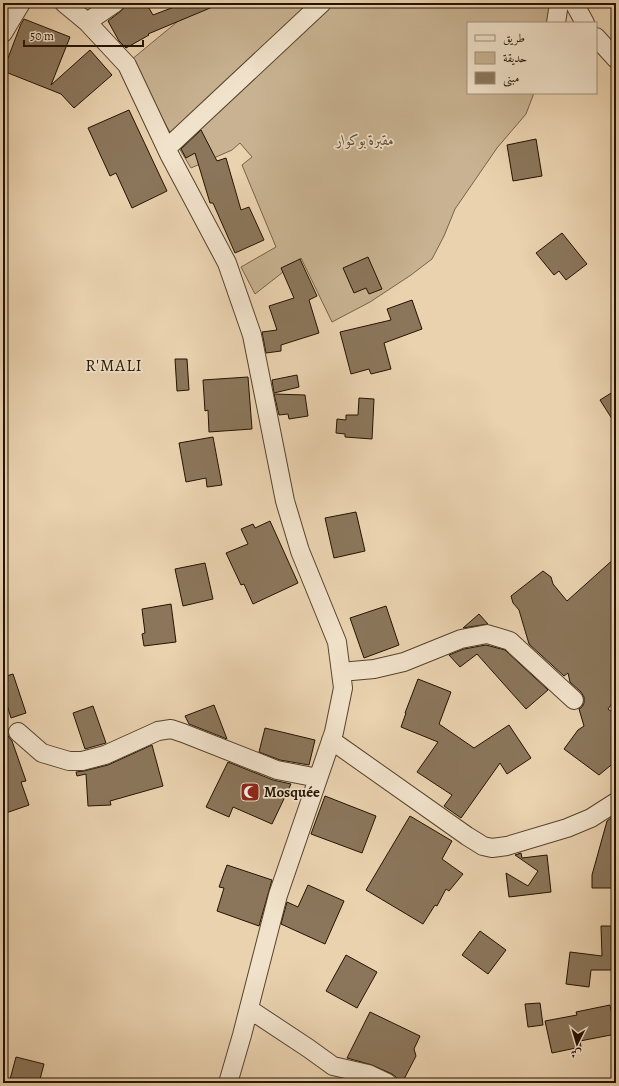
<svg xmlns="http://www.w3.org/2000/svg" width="619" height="1086" font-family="Alegreya,Amiri,serif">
	<rect width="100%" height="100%" fill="#ead2af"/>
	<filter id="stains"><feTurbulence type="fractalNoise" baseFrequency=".005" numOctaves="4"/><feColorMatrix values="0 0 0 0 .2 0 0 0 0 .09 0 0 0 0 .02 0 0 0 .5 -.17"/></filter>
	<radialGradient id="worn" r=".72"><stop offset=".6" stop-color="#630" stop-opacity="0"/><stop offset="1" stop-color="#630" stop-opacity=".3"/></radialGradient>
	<!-- green -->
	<path fill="#c8b291" stroke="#766248" d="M200,3H556L553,23H468V93H534L526,114L497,148L455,209L444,236L432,259L411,275L370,302L332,322L301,258L255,294L241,267L276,247L242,165L252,157L240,143L232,150L191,168L173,138L131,60Z"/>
	<!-- building -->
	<path fill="#8b765b" stroke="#241300" d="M125,3H146L153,15L174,7L172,3H222L148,34L149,35L126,48L119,41L108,21L121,11L124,8Z
		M24,19L70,37L51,85L90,50L112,75L74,108L61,94L3,71L21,24Z
		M129,110L167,191L132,208L116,173L110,176L88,128Z
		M201,130L217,161L226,158L241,210L249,207L264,240L235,253L213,203H210L195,153L186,158L181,149Z
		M536,139L542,176L513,181L507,145Z
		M562,233L587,264L566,280L559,271L554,275L536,253Z
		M368,257L382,289L369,294L366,288L354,293L343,268Z
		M300,259L317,296L309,300L319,333L281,345V351L266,353L262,332L277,330L269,306L294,298L281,268Z
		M412,300L422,329L384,343L391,369L371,374L369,369L351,374L340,332L391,320L387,309Z
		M175,359H187L189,390L177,391Z
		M297,375L299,387L274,393L272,380Z
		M248,377L252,429L209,432L208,410L205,411L203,380Z
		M616,390V425L600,400Z
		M274,394L305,395L308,416L289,419L288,414L279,415Z
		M359,398L374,399L372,439L345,437V434L336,433L337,419L346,420V415H358Z
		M213,437L222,485L207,487L206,478L186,482L179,443Z
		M356,512L365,551L334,558L325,518Z
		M270,521L298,583L253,604L244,584L241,585L226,553L248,544L241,529L253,524L255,528Z
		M616,557V698L608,709L616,715V761L599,775L564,749L578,730L584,726L579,709L582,707L584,703V697L581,692L570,682L568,673L564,676L529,644L519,610L513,603L511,596L543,571L551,577L553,584L567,601Z
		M205,563L213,599L183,606L175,569Z
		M171,604L176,642L144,646L142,634L145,633L142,609Z
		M386,606L399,645L364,658L350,618Z
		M479,614L488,624L463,628Z
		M486,645L505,650L548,690L526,709L477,654L460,667L449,655L464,649Z
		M13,674L26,713L11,718L3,692V677Z
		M418,679L451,692L439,724L474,748L509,725L531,758L507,774L500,763L461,818L444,806L452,795L417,772L438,742L401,727L406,713H405Z
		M214,705L227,739L189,724L185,716Z
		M93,706L106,743L85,749L73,713Z
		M3,721H5L8,729V736L12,741L26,781L21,782L29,805L3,814Z
		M265,728L315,740L309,765L280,760L259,752Z
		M152,745L163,786L110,801L111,805L88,806L86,774L77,776L76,772L84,771L108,765Z
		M228,762L273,780L291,784L272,824L233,807L229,817L206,807Z
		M325,796L376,816L362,853L311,834Z
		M616,814V888H592V875L607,821Z
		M410,816L452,841L442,859L463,874L449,891L446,889L437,906L435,905L423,924L366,890Z
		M521,853L522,858L547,855L551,892L509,897L506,873L528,886L538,871L515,855Z
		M227,865L272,880L259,926L217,911L224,888L219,887Z
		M308,885L344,901L325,944L281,924L287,902L298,907Z
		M601,926H616V970H591L589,987L566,984L570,952L602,956Z
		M480,931L506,950L488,974L462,955Z
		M346,955L377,972L357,1008L326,991Z
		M540,1003L543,1025L528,1027L525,1004Z
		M610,1005L616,1034L580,1041L581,1047L552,1053L545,1021L577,1015L576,1012Z
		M370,1012L420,1036L414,1049L416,1056L402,1083H397L396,1077L392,1074L372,1065L347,1058Z
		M16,1057L44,1064L39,1083H9Z"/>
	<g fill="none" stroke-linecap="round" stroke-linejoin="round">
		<defs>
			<path id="street" d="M64,3L87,22L127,65L169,154L227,263L252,335L285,501L300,551L337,642L343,688L334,732L278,895L242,1035L228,1083
				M574,3L585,23
				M87,22L115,3
				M556,23L559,3
				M3,33L21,3
				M596,37L616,59
				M167,148L322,3
				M341,672L374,669L404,662L461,639L487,634L510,641L574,700
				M18,732L42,753L69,761H82L105,755L158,731L171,729L183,733L277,770L318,778
				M331,740L467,836L483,846L492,848L507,846L567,828L591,818L616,802
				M249,1009L308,1048L333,1066L368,1074L387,1083"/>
		</defs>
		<!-- street casing -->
		<use href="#street" stroke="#56432c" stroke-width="20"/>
		<!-- street -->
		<use href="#street" stroke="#f1e2cb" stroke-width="18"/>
	</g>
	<!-- icons -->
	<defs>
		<symbol id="mosque-square" viewBox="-11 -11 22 22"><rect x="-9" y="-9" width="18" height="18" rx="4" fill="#8f2418" stroke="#f1e2cb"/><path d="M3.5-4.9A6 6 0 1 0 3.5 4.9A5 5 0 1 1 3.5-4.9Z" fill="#fff"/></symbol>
	</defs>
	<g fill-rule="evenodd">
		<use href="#mosque-square" x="239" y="781" width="22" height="22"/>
	</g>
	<g text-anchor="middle" stroke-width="3.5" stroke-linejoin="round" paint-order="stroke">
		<!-- park labels -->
		<g font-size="15" font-style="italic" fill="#5d4b33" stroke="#f1e2cb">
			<text x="365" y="145">مقبرة بوكوار</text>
		</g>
		<!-- poi labels -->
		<g font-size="15" font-weight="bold" fill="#241300" stroke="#f1e2cb" text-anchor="start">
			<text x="264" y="797">Mosquée</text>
		</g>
		<!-- quarter labels -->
		<g font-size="17" letter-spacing="1" fill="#241300" stroke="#f1e2cb">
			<text x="114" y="371">R'MALI</text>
		</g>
	</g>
	<!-- margin -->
	<rect width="619" height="1086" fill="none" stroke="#ead2af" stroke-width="16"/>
	<rect x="4" y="4" width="611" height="1078" fill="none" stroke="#241300" stroke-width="2"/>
	<rect x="8" y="8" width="603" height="1070" fill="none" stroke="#241300"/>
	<!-- legend -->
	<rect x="467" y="22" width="130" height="72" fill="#f1e2cb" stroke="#9f8f7a"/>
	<rect x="475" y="35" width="20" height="6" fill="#f1e2cb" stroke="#9f8f7a"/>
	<text x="503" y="42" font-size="12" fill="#241300">طريق</text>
	<rect x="475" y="52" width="20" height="12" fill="#c8b291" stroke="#9f8f7a"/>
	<text x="503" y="62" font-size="12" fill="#241300">حديقة</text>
	<rect x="475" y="72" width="20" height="12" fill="#8b765b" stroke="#9f8f7a"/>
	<text x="503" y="82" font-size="12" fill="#241300">مبنى</text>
	<!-- north arrow -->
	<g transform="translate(577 1044) rotate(185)" stroke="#f1e2cb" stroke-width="3" paint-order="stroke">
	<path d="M0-3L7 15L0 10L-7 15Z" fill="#241300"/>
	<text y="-6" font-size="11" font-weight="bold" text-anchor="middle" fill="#241300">ش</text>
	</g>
	<!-- scale -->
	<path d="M24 40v6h119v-6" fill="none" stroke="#241300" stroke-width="2"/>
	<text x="30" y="40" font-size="12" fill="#241300" stroke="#f1e2cb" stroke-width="3" paint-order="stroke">50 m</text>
	<rect width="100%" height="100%" filter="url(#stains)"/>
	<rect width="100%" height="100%" fill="url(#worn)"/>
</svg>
